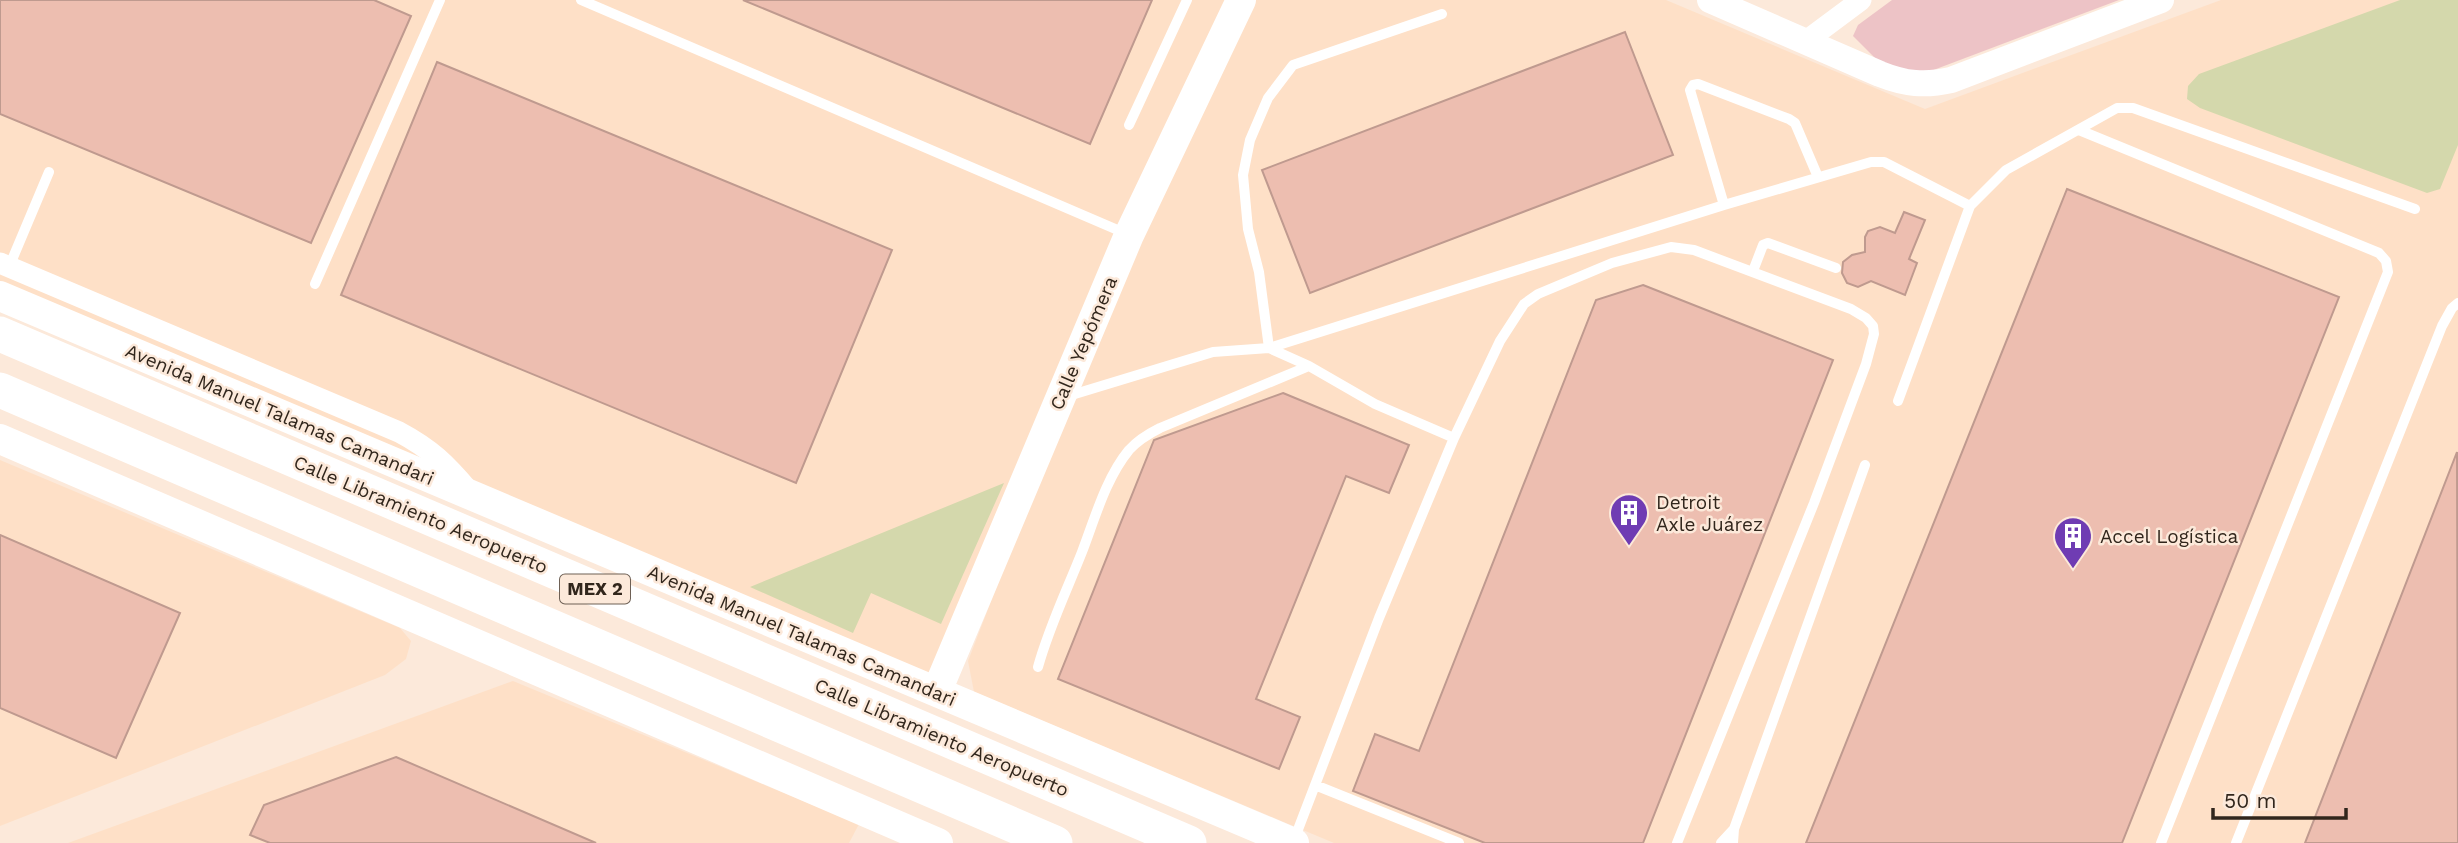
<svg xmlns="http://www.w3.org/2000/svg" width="2458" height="843" font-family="'Work Sans',sans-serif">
	<rect width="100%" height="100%" fill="#fce9da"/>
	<!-- built -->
	<path fill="#fee0c7" d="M0,0H1666L1925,109L2221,0H2458V843H1334L974,692L968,661L1114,283L935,682L0,283Z
		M0,460L400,628L411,641L406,659L385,675L0,826Z
		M513,681L859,824L849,843H68Z"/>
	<!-- green -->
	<path fill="#edc3c6" d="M1892,0H2119L1907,80L1893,76L1853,36L1858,25Z"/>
	<!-- water -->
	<path fill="#d4d8ac" d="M2400,0H2458V145L2440,189L2427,193L2200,108L2187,99L2188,86L2199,74Z
		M1004,483L941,624L871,593L853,633L750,587Z"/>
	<!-- building -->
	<path fill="#edbeb0" stroke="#bf9a8f" stroke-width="2" d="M0,0H374L411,16L311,243L0,114Z
		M743,0H1152L1090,144Z
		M1625,32L1673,155L1310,293L1262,170Z
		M437,62L892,250L796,483L341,295Z
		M2067,189L2339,297L2122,843H1806Z
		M1904,212L1925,220L1909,259L1917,263L1905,295L1871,281L1858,287L1847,283L1842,273L1843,262L1852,255L1865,252V237L1868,231L1880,227L1895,233Z
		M1643,285L1833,360L1643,843H1485L1353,791L1375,734L1419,751L1596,300Z
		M1283,393L1409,445L1389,493L1346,476L1256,699L1300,717L1279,769L1058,679L1154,440Z
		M2457,452L2458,843H2305Z
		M0,535L180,613L116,758L0,708Z
		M396,757L596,843H270L250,835L264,805Z"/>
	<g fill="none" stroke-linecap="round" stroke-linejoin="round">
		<!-- service -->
		<path stroke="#fff" stroke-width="10" d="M581,0L1127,234
			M1442,14L1293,65L1268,98L1250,140L1243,175L1248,229L1259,272L1269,348L1724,205L1871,162H1884L1970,206L2006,170L2117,108H2133L2415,209
			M1129,125L1187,0
			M2079,130L2379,253L2386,261L2388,272L2161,843
			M1724,205L1690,90L1693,85L1698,84L1789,119L1795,123L1818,177
			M9,267L49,172
			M1753,271L1763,245L1768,243L1836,268
			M315,284L440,0
			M1065,397L1213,352L1269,348L1309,366L1375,404L1454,438
			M1898,401L1970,206
			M1038,667C1049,627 1067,590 1082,552C1095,518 1106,478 1129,450C1138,440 1148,434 1160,428L1309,366
			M1315,785L1459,843
			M1294,840L1379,618L1454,438L1500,341L1524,304L1538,294L1612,263L1671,247L1694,250L1851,309L1866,318L1873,326L1874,334L1866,364L1814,503L1677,843
			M1721,843L1734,829
			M1733,843L1734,829L1865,465
			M2236,843L2442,326L2452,308L2458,303"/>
		<!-- minor -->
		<path stroke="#fff" stroke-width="21" d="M1806,41L1861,0
			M0,263L399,432C431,449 446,464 469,491"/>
		<!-- tertiary -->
		<path stroke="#fff" stroke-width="26" d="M1710,0L1880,74C1905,84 1925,86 1951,80L2161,0"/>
		<!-- secondary -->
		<path stroke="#fff" stroke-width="30" d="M0,296L1294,843
			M0,439L938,843
			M937,691L1129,235L1241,0"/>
		<!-- trunk -->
		<path stroke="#fff" stroke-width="35" d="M0,334L1189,843
			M0,390L1055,843"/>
	</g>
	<!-- icons -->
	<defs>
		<symbol id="building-pin" viewBox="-11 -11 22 30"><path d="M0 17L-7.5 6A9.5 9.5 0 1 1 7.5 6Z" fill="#6f3cb3" stroke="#fce9da"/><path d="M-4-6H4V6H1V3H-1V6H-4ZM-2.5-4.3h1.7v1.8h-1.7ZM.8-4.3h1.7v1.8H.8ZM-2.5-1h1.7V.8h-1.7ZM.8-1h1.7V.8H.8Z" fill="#fff"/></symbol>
	</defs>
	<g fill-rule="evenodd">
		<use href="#building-pin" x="1607" y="491" width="44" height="60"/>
		<use href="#building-pin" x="2051" y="514" width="44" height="60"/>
	</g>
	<g text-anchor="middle" stroke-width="5" stroke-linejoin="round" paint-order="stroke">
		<!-- shield labels -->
		<rect fill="#fce9da" stroke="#6e6055" stroke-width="2" x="560" y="574.5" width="70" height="29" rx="5"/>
		<g font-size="18" font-weight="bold" fill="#31261c">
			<text x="595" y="595">MEX 2</text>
		</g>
		<!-- street labels -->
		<g font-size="19" fill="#31261c" stroke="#fce9da">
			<text transform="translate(1083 343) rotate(-67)" y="7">Calle Yepómera</text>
			<text transform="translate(280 414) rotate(23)" y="7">Avenida Manuel Talamas Camandari</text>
			<text transform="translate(421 514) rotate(23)" y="7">Calle Libramiento Aeropuerto</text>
			<text transform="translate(802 635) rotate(23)" y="7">Avenida Manuel Talamas Camandari</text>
			<text transform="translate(942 737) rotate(23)" y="7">Calle Libramiento Aeropuerto</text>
		</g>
		<!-- poi labels -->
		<g font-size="19" fill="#31261c" stroke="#fce9da" text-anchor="start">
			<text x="1656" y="509">Detroit<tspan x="1656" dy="22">Axle Juárez</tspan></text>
			<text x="2100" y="543">Accel Logística</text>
		</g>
	</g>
	<!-- scale -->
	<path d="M2213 808v10h133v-10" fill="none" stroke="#31261c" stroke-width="3.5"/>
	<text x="2224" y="808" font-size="21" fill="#31261c" stroke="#fce9da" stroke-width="5" paint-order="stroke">50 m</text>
</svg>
